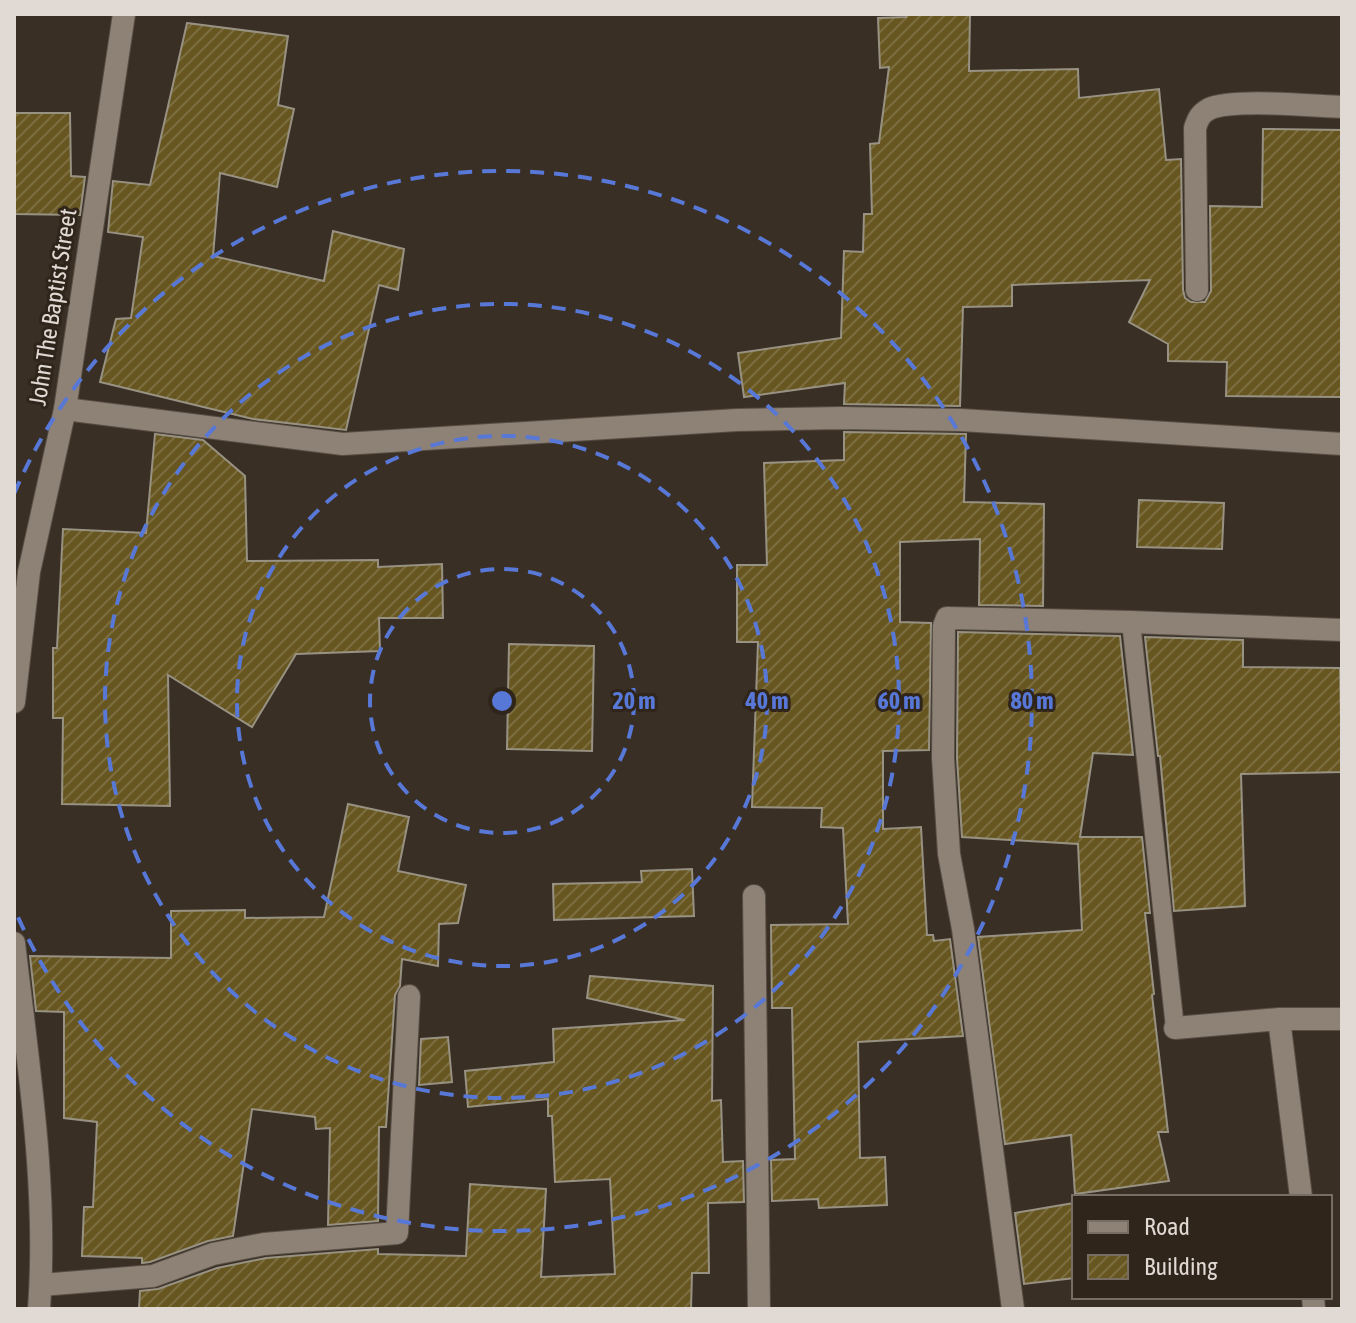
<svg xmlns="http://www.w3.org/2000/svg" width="1356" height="1323" font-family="'Asap Condensed',sans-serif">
	<defs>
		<pattern id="building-hatch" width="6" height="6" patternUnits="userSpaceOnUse" patternTransform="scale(2)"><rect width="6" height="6" fill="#675620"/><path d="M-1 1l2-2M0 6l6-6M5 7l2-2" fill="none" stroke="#7c6e40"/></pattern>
	</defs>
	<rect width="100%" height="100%" fill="#3a2f25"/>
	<!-- building -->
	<path fill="url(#building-hatch)" stroke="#989283" stroke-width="2" d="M906,14H970L969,71L1078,69L1079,98L1159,89L1166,160L1181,159L1183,290L1185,298L1191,302H1205L1211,291L1210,206L1262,207L1263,129L1342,130V397L1226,396L1227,362L1168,361V344L1129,322L1150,280L1012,285V306L963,307L960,406L844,404L845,383L744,397L738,353L841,338L844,251L863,252L864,214H872L870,144L879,143L889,67L880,68L878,18L906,17Z
		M187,23L288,36L278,105L294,109L277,187L220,173L213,256L324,281L333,231L404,249L398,290L379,285L346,430L253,419L100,382L116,319L131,318L143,237L108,232L113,181L150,185Z
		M14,113H70L71,176L85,177L80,215L14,214Z
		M844,432L966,434L964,502L1044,504L1043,606L979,605L980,539L900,542V622L931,623L929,750L883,751V829L921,827L927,935H933L934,941L950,939L963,1036L858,1042L860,1158L885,1157L887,1205L819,1208L818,1199L772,1201L771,1160L795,1159L792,1008H772L771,925L848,924L843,828L821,827L822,808L752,807L758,642H737V565H767L764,463L844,460Z
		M155,434L203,440L245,476L247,561L378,560V567L442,564L443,618H379L380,651L296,654L252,727L168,675L170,806L62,804L63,718H53V648H57L63,529L146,533Z
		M1139,500L1224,503L1222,549L1137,547Z
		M958,632L1120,636L1133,755L1093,753L1080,837H1142L1150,913H1145L1154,994L1152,995L1168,1132H1158L1169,1181L1075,1194L1071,1135L1005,1144L978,937L1082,930L1078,844L962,837L957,758Z
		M1145,637L1243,640V667L1340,668L1342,772L1241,774L1245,906L1174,911L1160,756H1158Z
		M509,644L594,646L592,751L507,749Z
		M348,804L409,817L398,871L466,885L458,923L439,924L438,966L402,959L400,986L395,995L386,1127H379L378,1221L328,1225L330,1128L316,1129L315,1117L252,1109L233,1236L208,1241L150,1262L142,1263V1258L82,1256L84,1207H93L97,1122L64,1118V1012L36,1011L30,956L171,958V911L245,910V918L324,917Z
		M692,869L694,916L554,920L553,884L642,882L641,871Z
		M590,976L713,986L712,1101L721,1100L723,1162L743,1161L744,1202L708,1203L709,1273H692L691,1309H139L140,1291L158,1289L217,1268L266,1258L378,1249V1254L466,1256L470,1184L546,1189L541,1277L615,1274L610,1179L555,1182L552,1116H548V1099L468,1107L465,1071L554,1062L553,1029L685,1020L587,998Z
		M448,1037L452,1082L419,1085L421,1039Z
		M1074,1203V1278L1024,1284L1015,1213Z"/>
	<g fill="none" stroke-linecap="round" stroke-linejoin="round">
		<defs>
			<path id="service" d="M1131,622L1175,1028"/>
			<path id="minor" d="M1197,290L1195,128C1198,119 1200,114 1209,109C1232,98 1313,106 1342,107
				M65,409L343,444L737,420L840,418L961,420L1342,444
				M754,896L759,1309
				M1279,1019L1301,1197
				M1175,1028L1279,1019H1342
				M41,1285L153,1276L213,1254L264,1244L397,1233L409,996
				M1313,1297L1314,1309
				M1013,1309L963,929L949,854L943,758L944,626L947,618L1131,622L1342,630"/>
			<path id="tertiary" d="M14,702L29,572L65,409L124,14
				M14,943C28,1064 48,1187 39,1309"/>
		</defs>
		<!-- service casing -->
		<use href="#service" stroke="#574e45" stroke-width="20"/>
		<!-- minor casing -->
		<use href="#minor" stroke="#574e45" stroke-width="24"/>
		<!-- tertiary casing -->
		<use href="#tertiary" stroke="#574e45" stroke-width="24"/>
		<!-- service -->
		<use href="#service" stroke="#8e8176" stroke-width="18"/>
		<!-- minor -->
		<use href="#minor" stroke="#8e8176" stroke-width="22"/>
		<!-- tertiary -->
		<use href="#tertiary" stroke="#8e8176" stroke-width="22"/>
	</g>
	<!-- distance rings -->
	<g fill="none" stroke="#5878d7" stroke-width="4" stroke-dasharray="14 10">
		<circle cx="502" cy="701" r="132"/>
		<circle cx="502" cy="701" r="265"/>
		<circle cx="502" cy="701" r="397"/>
		<path d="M14 494A530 530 0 1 1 14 908"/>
	</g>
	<g text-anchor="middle" stroke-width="6" stroke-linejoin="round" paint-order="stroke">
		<!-- street labels -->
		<g font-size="24" fill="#e1dad4" stroke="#30251b">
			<text transform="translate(53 307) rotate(-81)" y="8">John The Baptist Street</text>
		</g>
	</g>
	<circle cx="502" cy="701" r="12" fill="#5878d7" stroke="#30251b" stroke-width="4"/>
	<g font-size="24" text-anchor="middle" font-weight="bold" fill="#5878d7" stroke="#30251b" stroke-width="6" stroke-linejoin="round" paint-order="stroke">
		<text x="634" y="709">20 m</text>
		<text x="767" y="709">40 m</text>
		<text x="899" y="709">60 m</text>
		<text x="1032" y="709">80 m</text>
	</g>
	<!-- border -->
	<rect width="1356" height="1323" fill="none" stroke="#e1dad4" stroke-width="32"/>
	<!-- legend -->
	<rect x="1072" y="1195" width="260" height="104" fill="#30251b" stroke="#776d65" stroke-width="2"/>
	<rect x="1088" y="1221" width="40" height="12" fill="#8e8176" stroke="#776d65" stroke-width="2"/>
	<text x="1144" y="1235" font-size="24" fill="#e1dad4">Road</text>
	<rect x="1088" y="1255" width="40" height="24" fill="url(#building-hatch)" stroke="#776d65" stroke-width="2"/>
	<text x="1144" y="1275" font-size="24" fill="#e1dad4">Building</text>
</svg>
